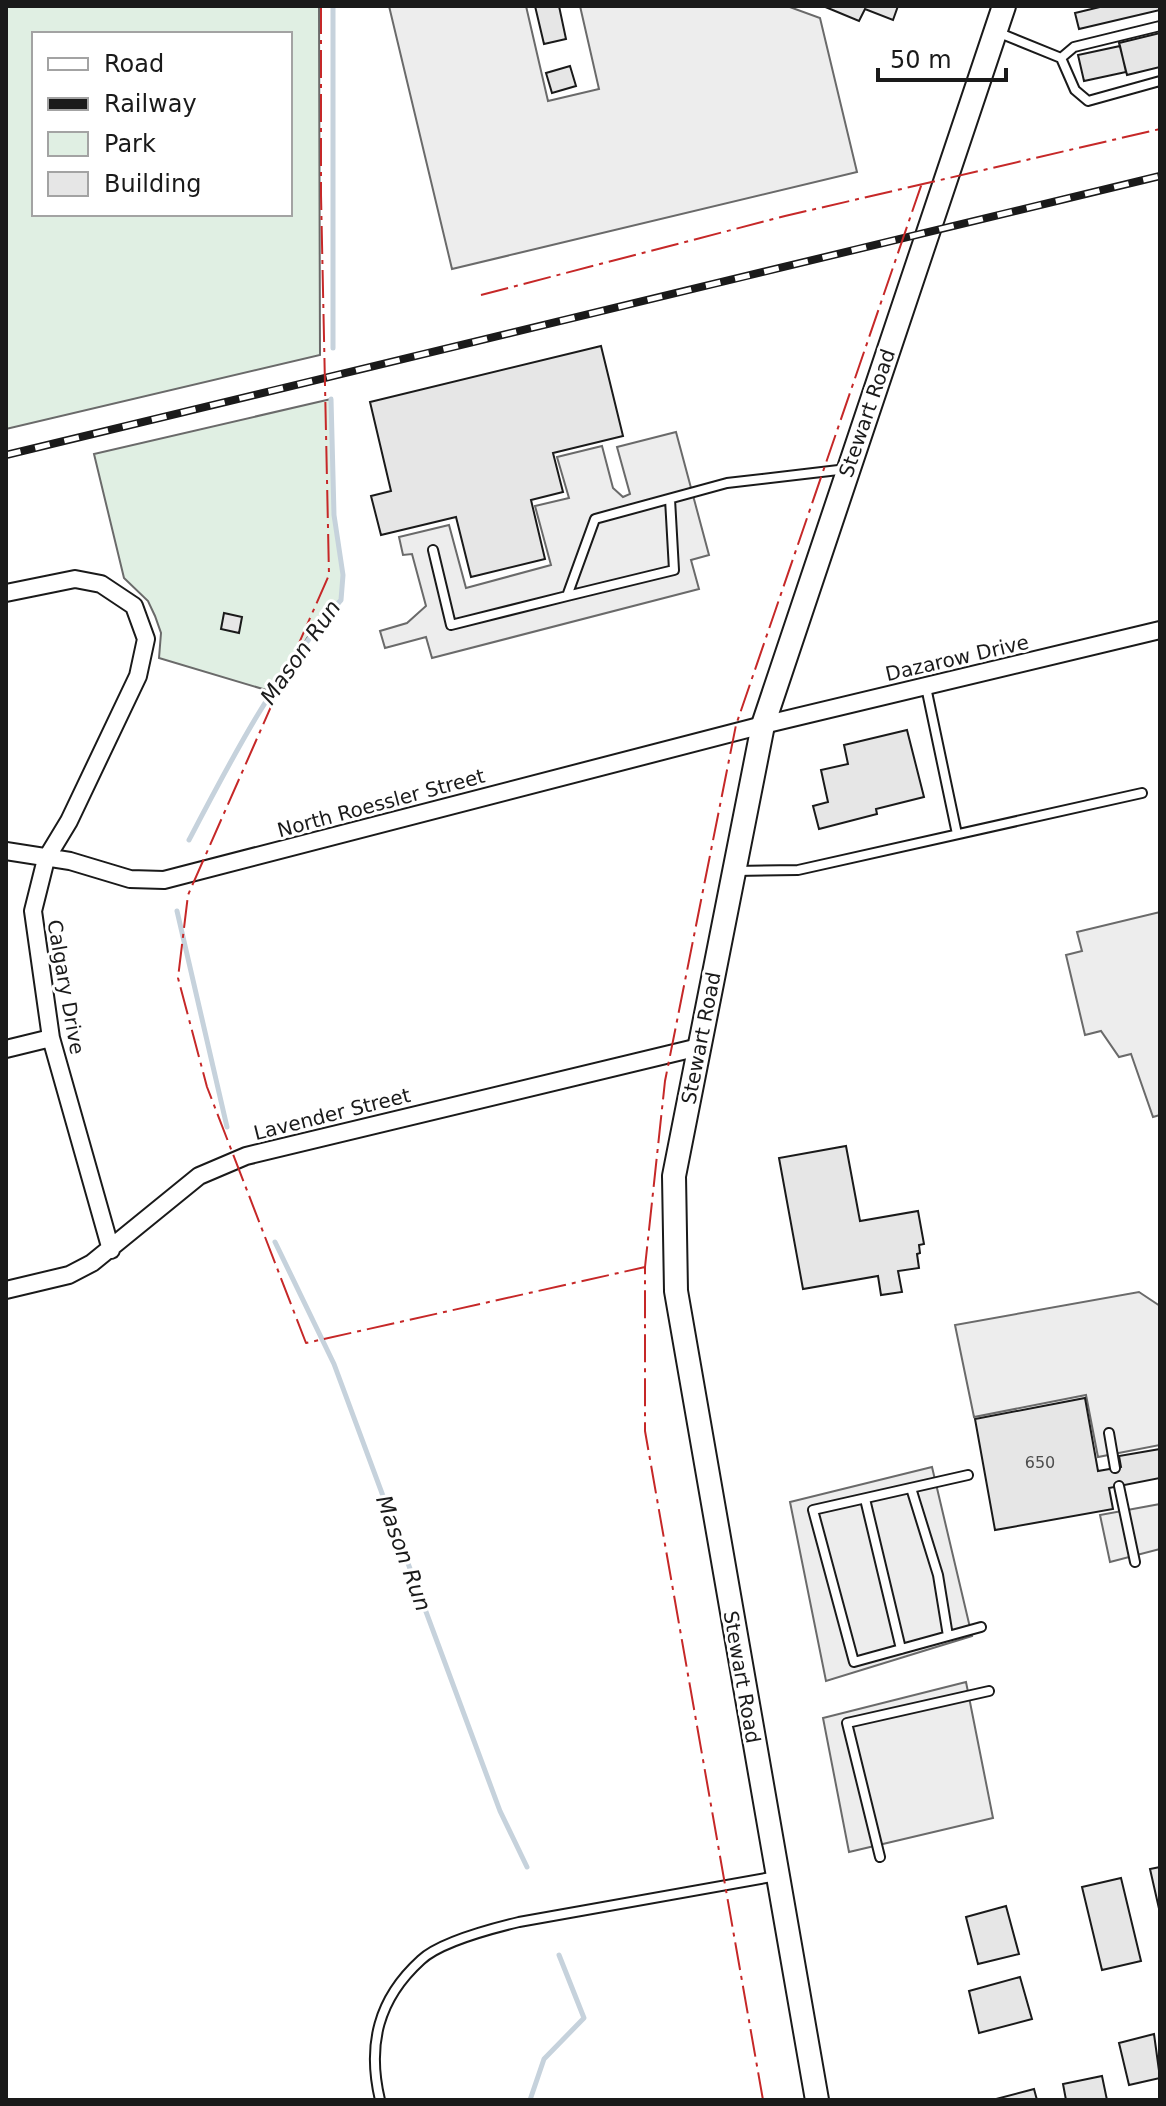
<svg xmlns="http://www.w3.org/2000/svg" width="1166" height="2106" font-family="'DejaVu Sans',sans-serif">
	<rect width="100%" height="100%" fill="#fff"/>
	<!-- green -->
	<path fill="#e0efe3" stroke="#6a6a6a" stroke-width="2" fill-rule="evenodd" d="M6,6H319L320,355L6,429ZM34,34H290V214H34Z
		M331,399L334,515L343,575L341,600L307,638L273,692L159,658L161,633L155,616L148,601L124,578L94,454Z"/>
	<!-- parking -->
	<path fill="#ededed" stroke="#6a6a6a" stroke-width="2" d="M389,6H526L548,101L599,89L580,6H787L820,18L857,172L452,269Z
		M676,432L709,555L691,560L699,589L432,658L426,637L385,648L380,631L407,623L426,606L412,554L403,555L399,537L449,525L466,588L551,565L535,506L569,498L557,457L602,446L613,488L623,497L630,494L617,447Z
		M1160,912V1115L1153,1117L1131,1054L1119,1057L1101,1031L1085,1035L1066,955L1082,951L1077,932Z
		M1139,1292L1160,1306V1445L1098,1457L1086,1395L974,1417L955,1325Z
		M932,1467L972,1636L826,1681L790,1502Z
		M1160,1504V1549L1110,1562L1100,1515Z
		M966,1682L993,1818L849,1852L823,1718Z"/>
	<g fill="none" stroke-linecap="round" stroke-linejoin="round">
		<!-- stream -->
		<path stroke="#c6d2dc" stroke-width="5" d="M333,348V6
			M189,840C235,752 275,675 341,600L343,575L334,515L331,399
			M177,911L227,1127
			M275,1242L334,1364L500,1811L527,1867
			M530,2100L544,2059L584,2018L559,1955"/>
	</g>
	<!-- building -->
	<path fill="#e6e6e6" stroke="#1a1a1a" stroke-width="2" d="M535,6H559L566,39L544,44Z
		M823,6H898L893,20L865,9L859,21Z
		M1104,6H1160V10L1079,29L1075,13Z
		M1160,33V67L1127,75L1119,43Z
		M1120,46L1126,72L1084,81L1078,55Z
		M570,66L576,86L552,93L546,73Z
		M601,346L623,436L553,453L563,492L531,500L545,559L471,577L456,517L381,535L371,496L391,491L370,402Z
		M224,613L242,617L239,633L221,629Z
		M907,730L924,797L876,809L877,814L819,829L813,806L828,802L821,770L848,764L844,745Z
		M846,1146L860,1221L918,1211L924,1244L919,1245L920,1253L917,1254L919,1268L898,1271L902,1292L881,1295L878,1276L803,1289L779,1158Z
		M1085,1398L1098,1471L1121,1467L1119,1456L1160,1449V1478L1109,1488L1113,1509L995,1530L975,1419Z
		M1160,1867V1913L1150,1869Z
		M1121,1878L1141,1961L1102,1970L1082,1887Z
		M1006,1906L1019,1954L978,1964L966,1917Z
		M1020,1977L1032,2019L979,2033L969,1991Z
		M1154,2034L1160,2078L1129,2085L1119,2043Z
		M1102,2076L1107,2100H1066L1063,2084Z
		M1034,2089L1037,2100H996V2099Z"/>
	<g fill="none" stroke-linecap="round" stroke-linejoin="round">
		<defs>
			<path id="lane" d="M997,32L1061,58L1075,90L1088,101L1160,81
				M1061,58L1074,47L1160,26
				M433,550L451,625L567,596L595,519L727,483L847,469
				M567,596L674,570L670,499
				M926,687L957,834
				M735,871L798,870L1142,793
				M1109,1433L1115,1468
				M968,1475L813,1510L854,1662L981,1627
				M1119,1486L1135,1562
				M911,1488L938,1575L948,1636
				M865,1499L901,1649
				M880,1857L847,1723L989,1691
				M380,2100C367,2045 378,1999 421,1960C440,1942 494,1928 519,1922L777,1876"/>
			<path id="street" d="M6,593L75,579L101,584L134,606L146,639L138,676L69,821L46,859L33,911L51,1038L111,1250
				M6,851L70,861L130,879L164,880L763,725L1160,630
				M6,1049L51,1038
				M6,1290L69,1275L92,1263L199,1176L246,1156L699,1047"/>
			<path id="secondary" d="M817,2100L676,1291L674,1176L763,725L1004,6"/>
		</defs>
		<!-- lane casing -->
		<use href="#lane" stroke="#1a1a1a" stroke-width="12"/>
		<!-- street casing -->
		<use href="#street" stroke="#1a1a1a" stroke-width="20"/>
		<!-- secondary casing -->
		<use href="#secondary" stroke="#1a1a1a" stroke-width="26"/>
		<!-- lane -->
		<use href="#lane" stroke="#fff" stroke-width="8"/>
		<!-- street -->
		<use href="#street" stroke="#fff" stroke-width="16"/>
		<!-- secondary -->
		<use href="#secondary" stroke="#fff" stroke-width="22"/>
		<defs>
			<path id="rail" d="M6,455L1160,176"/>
		</defs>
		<!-- rail casing -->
		<use href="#rail" stroke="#1a1a1a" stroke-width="8"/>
		<!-- rail -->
		<use href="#rail" stroke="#fff" stroke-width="5" stroke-dasharray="15" stroke-linecap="butt"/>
		<!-- power -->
		<path stroke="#c62828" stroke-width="2" stroke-dasharray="28 6 4 6" stroke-linecap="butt" d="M321,6V195L329,575L188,895L178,978L207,1087L306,1343L645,1267
			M481,295L785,216L1160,129
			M763,2100L645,1431V1267L665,1081L736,725L922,183"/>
	</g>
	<g text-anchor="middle" stroke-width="6" stroke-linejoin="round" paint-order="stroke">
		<!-- number labels -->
		<g font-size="16" fill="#4d4d4d">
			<text x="1040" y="1468">650</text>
		</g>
		<!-- street labels -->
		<g font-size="20" fill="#1a1a1a" stroke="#fff">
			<text transform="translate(867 413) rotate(-71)" y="7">Stewart Road</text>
			<text transform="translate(957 658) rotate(-13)" y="7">Dazarow Drive</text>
			<text transform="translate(381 803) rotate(-15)" y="7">North Roessler Street</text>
			<text transform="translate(66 987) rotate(80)" y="7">Calgary Drive</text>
			<text transform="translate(701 1038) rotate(-79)" y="7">Stewart Road</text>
			<text transform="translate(332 1114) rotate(-14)" y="7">Lavender Street</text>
			<text transform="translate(742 1677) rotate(80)" y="7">Stewart Road</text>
		</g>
		<!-- water labels -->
		<g font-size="22" font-style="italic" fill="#1a1a1a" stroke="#fff">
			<text transform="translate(300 652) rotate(-55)" y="8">Mason Run</text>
			<text transform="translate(404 1553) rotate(70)" y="8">Mason Run</text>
		</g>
	</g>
	<!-- border -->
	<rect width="1166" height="2106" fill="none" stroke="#1a1a1a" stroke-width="16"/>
	<!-- legend -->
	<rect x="32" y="32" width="260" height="184" fill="#ffffff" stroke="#a3a3a3" stroke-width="2"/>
	<rect x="48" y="58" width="40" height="12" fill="#ffffff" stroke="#a3a3a3" stroke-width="2"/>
	<text x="104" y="72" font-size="24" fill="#1a1a1a">Road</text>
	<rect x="48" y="98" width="40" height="12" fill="#1a1a1a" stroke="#a3a3a3" stroke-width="2"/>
	<text x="104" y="112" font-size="24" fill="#1a1a1a">Railway</text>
	<rect x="48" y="132" width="40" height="24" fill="#e0efe3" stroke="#a3a3a3" stroke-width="2"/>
	<text x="104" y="152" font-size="24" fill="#1a1a1a">Park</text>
	<rect x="48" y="172" width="40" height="24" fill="#e6e6e6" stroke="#a3a3a3" stroke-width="2"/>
	<text x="104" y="192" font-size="24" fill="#1a1a1a">Building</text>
	<!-- scale -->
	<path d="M878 68v12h128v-12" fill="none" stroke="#1a1a1a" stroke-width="4"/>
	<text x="890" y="68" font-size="24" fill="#1a1a1a" stroke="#ffffff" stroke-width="6" paint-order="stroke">50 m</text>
</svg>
